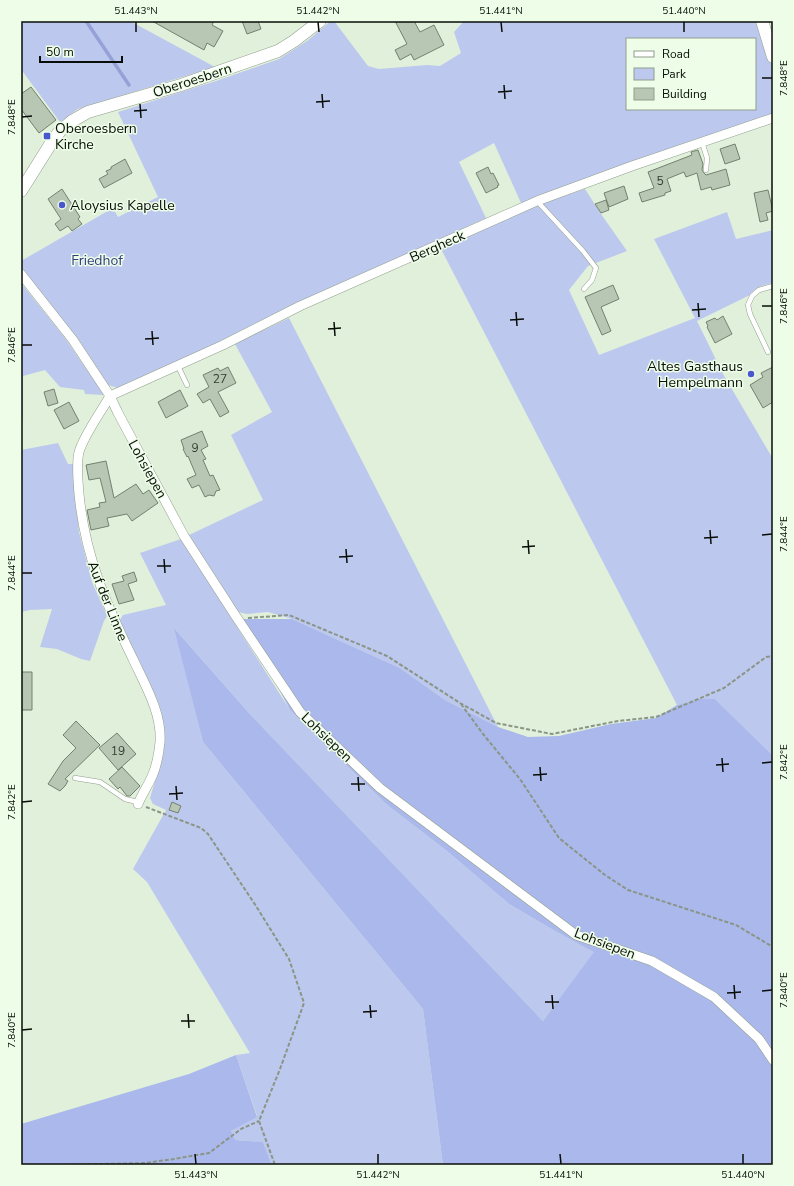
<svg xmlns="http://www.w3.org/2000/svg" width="794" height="1186" font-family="'Nunito Sans',sans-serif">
	<rect width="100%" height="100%" fill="#e0f0db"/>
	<!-- green -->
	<path fill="#bdc8ee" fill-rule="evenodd" d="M21,21H130L215,67L78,109L60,122L23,72L21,73Z
		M331,21H334L368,66L379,69L427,65L440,66L461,53L454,32L464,21H759L773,69V114L521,203L494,143L459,162L486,218L254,324L194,354L118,388L108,385L63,321L21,267V261L113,208L118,217L158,197L118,112L216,81L279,59L307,41ZM627,39H755V109H627Z
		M585,189L601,214L627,251L588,266L569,290L599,355L695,318L654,239L727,212L736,239L773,230V283C764,285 755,287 750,295L697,321L723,374L773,459L772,756L715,699H698L677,705L441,249L540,204Z
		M21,283L65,338L104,395L85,394L84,390L60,387L45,370L23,376V419H21Z
		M289,318L498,727L445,700L400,668L292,619L268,612L247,614L238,612L189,535L263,500L231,435L272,412L235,344Z
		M58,443L68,464H74V484L79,532L92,582L107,616L104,621L90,661L81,659L57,649L40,647L52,609L30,610L21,612V450Z
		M181,539L290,710L386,804L447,851L509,904L555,931L595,952L543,1021L249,713L175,629L203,742L423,1009L443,1165H272L263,1142L234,1140L231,1131L257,1116L236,1055L250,1053L147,882L133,869L166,810L153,804L150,798L159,768L164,735L118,623L123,615L166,605L140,553Z"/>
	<!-- forest -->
	<path fill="#aab8ec" d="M242,619H292L400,668L445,700L498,727L528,737L559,736L611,724L656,718L677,705L698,699H715L772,755H773V1165H443L423,1009L203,742L174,628L249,713L543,1021L594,952L555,931L509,904L447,851L386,804L290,710Z
		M236,1055L257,1117L231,1131L235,1140L263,1142L272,1165H21V1124L189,1074Z"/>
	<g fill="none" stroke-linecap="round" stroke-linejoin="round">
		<!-- stream -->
		<path stroke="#94a2d5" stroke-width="3.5" d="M86,21L129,85"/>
	</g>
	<!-- building -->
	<path fill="#b8c7b3" stroke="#73806e" d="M152,21H214L212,25L223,31L214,47L207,43L204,50Z
		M242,21H258L261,29L247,34Z
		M395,21H414L420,32L434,25L444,45L414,60L411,54L400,60L395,50L407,44Z
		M31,87L56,120L39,133L21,109V94Z
		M735,144L740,159L725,164L720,149Z
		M698,150L703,164L702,170L704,173L706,175L726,169L730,185L712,190L711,187L701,190L697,173L686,177L684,172L667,179L671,191L665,193V195L642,202L639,193L654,188L648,172L692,155L691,152Z
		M125,159L132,173L104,188L99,179L108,174L106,171L111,169V167Z
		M488,167L491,174L493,173L499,185L497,186L498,187L486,193L476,173Z
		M624,186L628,199L609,207L604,193Z
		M62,189L80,217L78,219L82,224L72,231L68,226L60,231L55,224L61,219L48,199Z
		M768,190L773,211L766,213L768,220L760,222L754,193Z
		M606,200L609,210L601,213L595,204Z
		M613,285L619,299L601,307L611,331L602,335L585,297Z
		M723,316L732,334L715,343L707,327L708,326L706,322L715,318L717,320Z
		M228,367L236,383L218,392L229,412L220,417L210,399L203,403L197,394L209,387L203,375L218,368L220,371Z
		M773,367V402L763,408L750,385L763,377L761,373Z
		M54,389L58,403L48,406L44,392Z
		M180,390L188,406L166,418L158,402Z
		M69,402L79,421L64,429L54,410Z
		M202,431L208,446L201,450L206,459L203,460L210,476L213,475L220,490L216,491L214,496L209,495L205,497L199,485L192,488L187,479L196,475L188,456L187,457L183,449H184L181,440Z
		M106,461L114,498L136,484L143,494L149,490L158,503L132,521L127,514L107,518L109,526L91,530L87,510L100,507L99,503L106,502L100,478L89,480L86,465Z
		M134,572L137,581L128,584L134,600L119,604L112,584L124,581L122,576Z
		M21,672H32V710H21Z
		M76,721L100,745L65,779L68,781L65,786L60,791L48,784L63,761L76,748L63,735Z
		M117,733L136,754L118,770L99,748Z
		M122,767L140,786L130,796H127L120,787L118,789L109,779Z
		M172,802L181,806L178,813L169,810Z"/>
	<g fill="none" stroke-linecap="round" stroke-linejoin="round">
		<defs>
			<path id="service" d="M702,142L707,158L706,170
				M537,201L583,251L596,268L592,280L584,289
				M768,352L750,314L748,305L752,296L759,290L773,286
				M178,366L187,385
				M75,778L100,782L125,799L138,802"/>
			<path id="minor" d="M21,274L73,340L110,396L118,413L184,536L235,615L300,712L380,788L576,935L652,961L714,997L759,1039L773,1060
				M110,396L223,345L300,306L537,201L632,166L773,118
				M110,396C101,412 84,435 79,452C76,465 78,480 79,494C85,556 106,604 133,659C145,685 162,713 160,742C159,752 157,764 153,774C149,784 142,794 138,804"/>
			<path id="tertiary" d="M762,21L773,57
				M21,191L53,140L60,131L72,121L88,112L181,85L278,51L294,41L320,21"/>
		</defs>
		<!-- service casing -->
		<use href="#service" stroke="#919f8c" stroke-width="5.5"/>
		<!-- minor casing -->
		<use href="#minor" stroke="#919f8c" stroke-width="10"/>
		<!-- tertiary casing -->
		<use href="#tertiary" stroke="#919f8c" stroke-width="13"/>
		<!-- path -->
		<path stroke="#8a9586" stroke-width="2" stroke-dasharray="4 2" stroke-linecap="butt" d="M248,618L289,615L387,656L460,703L496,723L552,734L618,721L656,717L724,688L766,657L773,656
			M461,704L483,734L520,779L559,838L605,875L628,890L736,925L773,947
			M146,807L201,828L208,834L256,906L289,959L304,1003L280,1069L259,1121L275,1165
			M57,1165L145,1163L174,1159L209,1153L241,1129L259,1121"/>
		<!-- service -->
		<use href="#service" stroke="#fff" stroke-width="4.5"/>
		<!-- minor -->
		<use href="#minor" stroke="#fff" stroke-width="9"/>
		<!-- tertiary -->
		<use href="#tertiary" stroke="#fff" stroke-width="12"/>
	</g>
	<!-- ticks -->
	<path fill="none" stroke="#080d07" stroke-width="1.5" d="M136,22V32M318,22L319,32M501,22L502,32M684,22V32M762,78H772M504,85L505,99M498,92L512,91M322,94L323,108M316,102L330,101M140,104L141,118M134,111L147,110M22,117L32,116M698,303L699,317M762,306H772M692,310L706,309M516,312L517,326M510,320L524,319M334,322L335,336M328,329L341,328M152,331L153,345M145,339L159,338M22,345H32M710,530L711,544M762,535L772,534M704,538L718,537M528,540L529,554M522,547L535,546M346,549L347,563M339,557L353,556M164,559L165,573M157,566H171M22,573H32M722,758L723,772M762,763L772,762M716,765L729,764M540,767L541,781M533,775L547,774M358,777L359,791M351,784H365M176,786L177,800M169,794L183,793M22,802L32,801M734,985L735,999M762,991L772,990M727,993L741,992M552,995L553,1009M545,1002H559M370,1005L371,1018M363,1012L377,1011M188,1014L189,1028M181,1021H195M22,1030L32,1029M195,1154L196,1164M378,1154V1164M560,1154L561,1164M743,1154V1164"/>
	<!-- markers -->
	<g fill="#4958cd" stroke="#edfde8" stroke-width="1.5">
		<rect x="43" y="132" width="8" height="8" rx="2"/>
		<circle cx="62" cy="205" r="4"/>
		<circle cx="751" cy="374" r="4"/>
	</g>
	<g text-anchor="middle" stroke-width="3" stroke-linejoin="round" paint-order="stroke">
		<!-- number labels -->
		<g font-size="12" fill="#343c32">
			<text x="660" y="185">5</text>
			<text x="220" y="383">27</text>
			<text x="195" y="452">9</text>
			<text x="118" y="755">19</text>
		</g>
		<!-- street labels -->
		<g font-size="14" fill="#080d07" stroke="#edfde8">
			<text transform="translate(192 80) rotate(-18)" y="5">Oberoesbern</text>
			<text transform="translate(437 246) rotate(-24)" y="5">Bergheck</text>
			<text transform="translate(148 469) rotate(61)" y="5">Lohsiepen</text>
			<text transform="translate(108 601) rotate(68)" y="5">Auf der Linne</text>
			<text transform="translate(327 737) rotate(44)" y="5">Lohsiepen</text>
			<text transform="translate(605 943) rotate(21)" y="5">Lohsiepen</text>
		</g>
		<!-- poi labels -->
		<g font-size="14" fill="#080d07" stroke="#edfde8" text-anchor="start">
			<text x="55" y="133">Oberoesbern<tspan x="55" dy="16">Kirche</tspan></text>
			<text x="70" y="210">Aloysius Kapelle</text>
			<text x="743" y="371" text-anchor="end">Altes Gasthaus<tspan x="743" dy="16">Hempelmann</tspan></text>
		</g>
		<!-- park labels -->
		<g font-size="14" fill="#323e7c" stroke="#edfde8">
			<text x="97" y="265">Friedhof</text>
		</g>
	</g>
	<!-- border -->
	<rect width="794" height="1186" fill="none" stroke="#edfde8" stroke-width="44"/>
	<!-- legend -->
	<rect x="626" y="38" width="130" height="72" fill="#edfde8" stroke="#919d8e"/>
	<rect x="634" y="51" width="20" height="6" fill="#ffffff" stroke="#919d8e"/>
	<text x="662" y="58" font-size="12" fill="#080d07">Road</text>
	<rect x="634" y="68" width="20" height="12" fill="#bdc8ee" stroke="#919d8e"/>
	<text x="662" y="78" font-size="12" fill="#080d07">Park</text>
	<rect x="634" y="88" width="20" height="12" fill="#b8c7b3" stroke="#919d8e"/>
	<text x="662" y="98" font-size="12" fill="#080d07">Building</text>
	<!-- scale -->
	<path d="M40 56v6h82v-6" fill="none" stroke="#080d07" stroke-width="2"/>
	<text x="46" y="56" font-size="12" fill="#080d07" stroke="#edfde8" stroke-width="3" paint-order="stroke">50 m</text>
	<rect x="22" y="22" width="750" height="1142" fill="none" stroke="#080d07" stroke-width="1.5"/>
	<g font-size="10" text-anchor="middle" fill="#080d07">
		<text x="136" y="14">51.443°N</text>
		<text x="318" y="14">51.442°N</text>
		<text x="501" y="14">51.441°N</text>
		<text x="684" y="14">51.440°N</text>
		<text transform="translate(783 78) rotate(-90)" y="4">7.848°E</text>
		<text transform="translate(11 117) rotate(-90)" y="4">7.848°E</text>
		<text transform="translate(783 306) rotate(-90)" y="4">7.846°E</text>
		<text transform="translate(11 345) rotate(-90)" y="4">7.846°E</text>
		<text transform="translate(783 534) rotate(-90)" y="4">7.844°E</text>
		<text transform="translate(11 573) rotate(-90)" y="4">7.844°E</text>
		<text transform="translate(783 762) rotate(-90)" y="4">7.842°E</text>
		<text transform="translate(11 802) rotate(-90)" y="4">7.842°E</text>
		<text transform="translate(783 990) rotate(-90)" y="4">7.840°E</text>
		<text transform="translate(11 1030) rotate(-90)" y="4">7.840°E</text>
		<text x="196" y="1178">51.443°N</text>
		<text x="378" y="1178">51.442°N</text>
		<text x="561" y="1178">51.441°N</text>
		<text x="743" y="1178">51.440°N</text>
	</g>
</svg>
